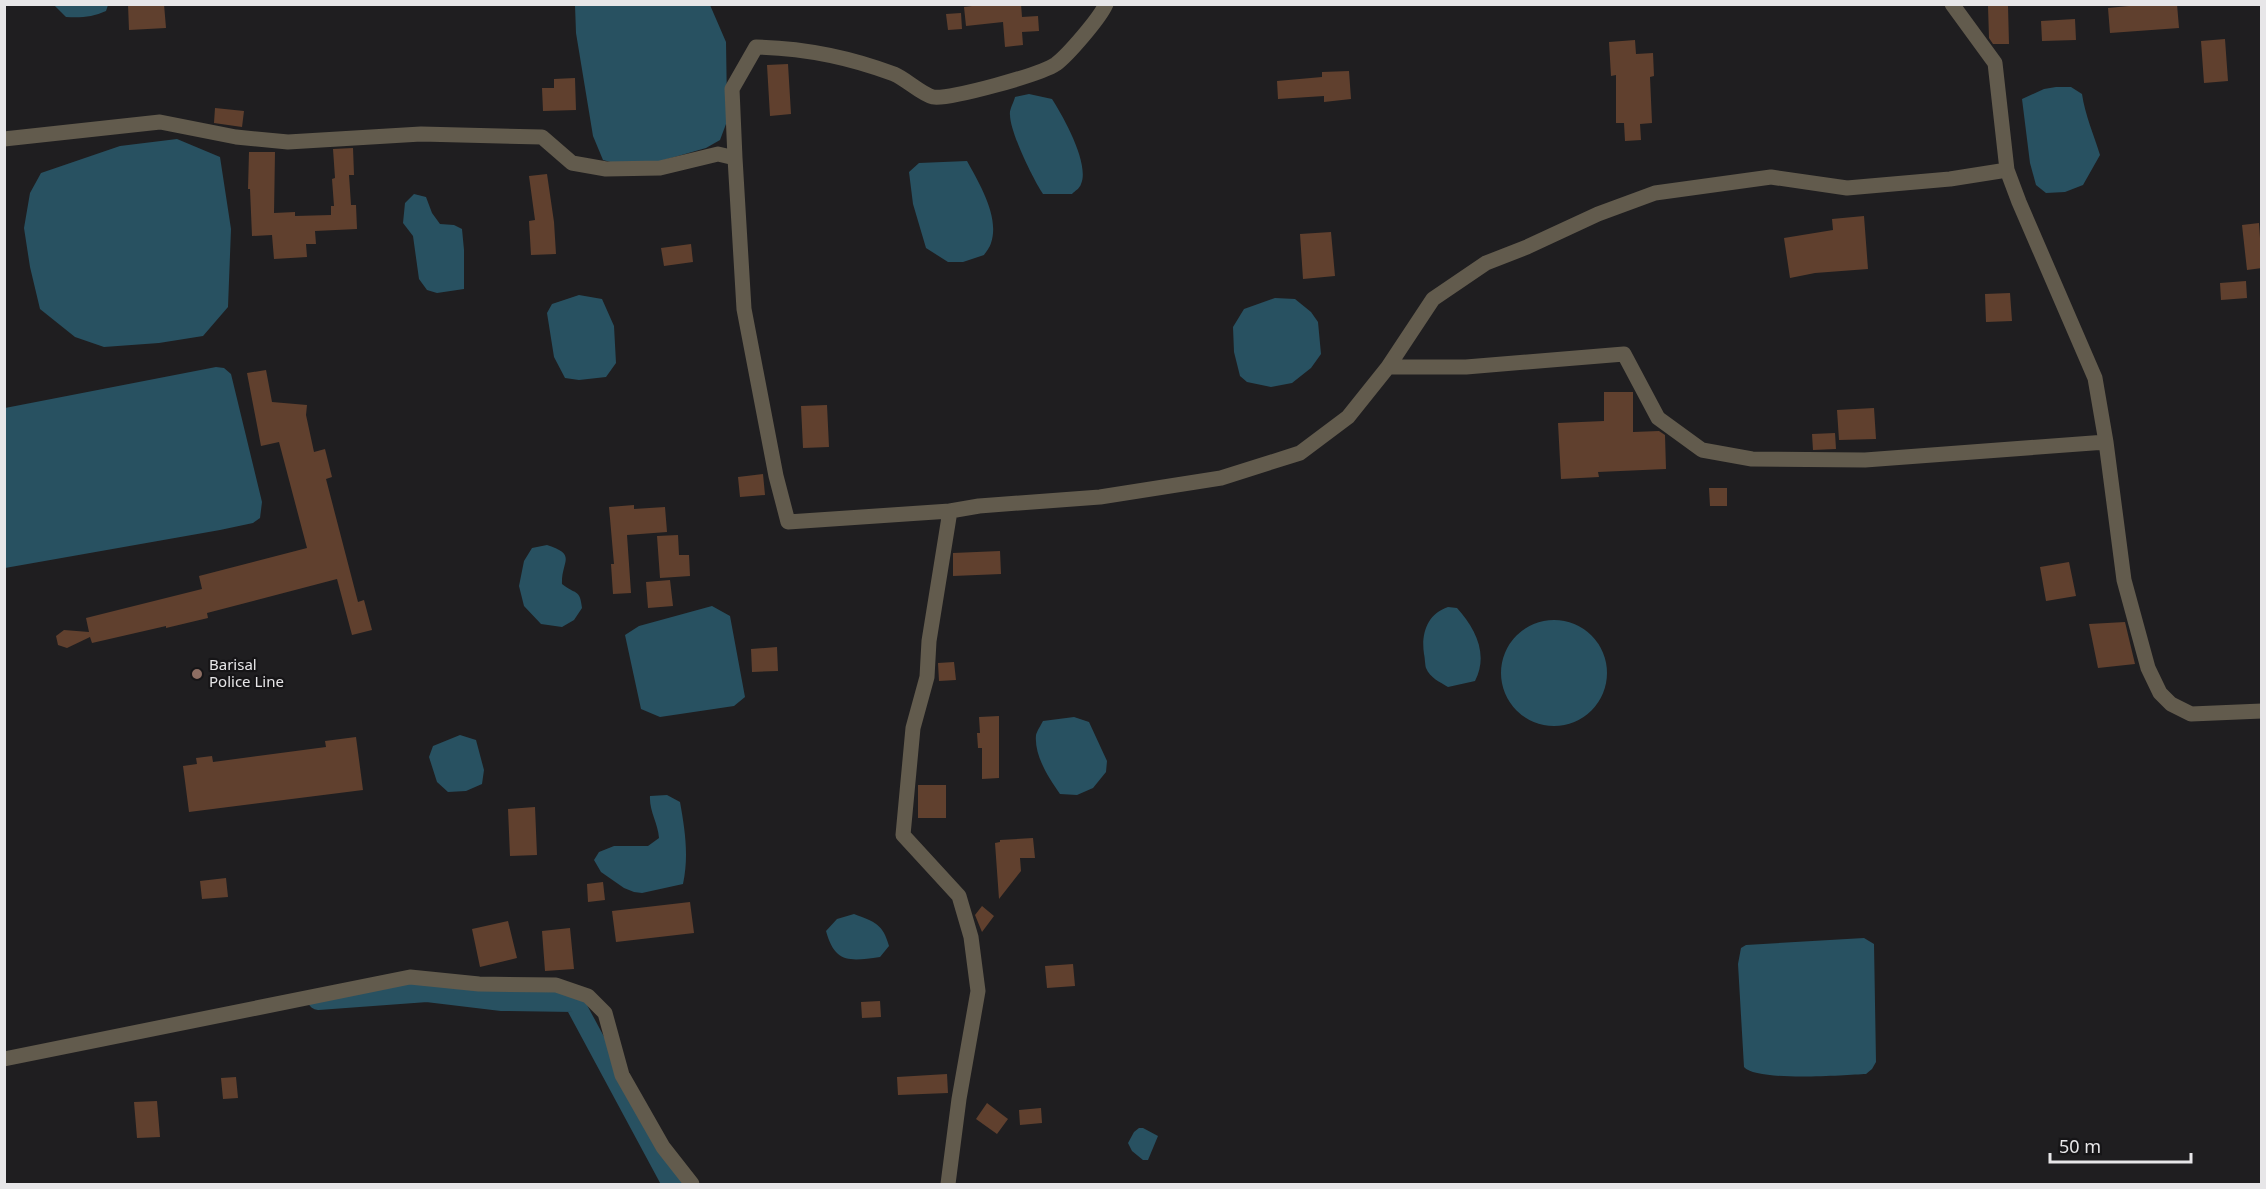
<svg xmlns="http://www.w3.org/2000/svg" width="2266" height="1189" font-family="'Noto Sans',sans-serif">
	<rect width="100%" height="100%" fill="#1f1e20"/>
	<!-- water -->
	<path fill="#285161" d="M54,5V4L108,5L106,11C93,17 81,18 66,17Z
		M575,5H710L726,42L727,106L726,124L720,140L706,148L650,164H618L603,160L593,136L576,33Z
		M2056,87H2071L2082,94C2085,115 2094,135 2100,155L2083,185L2065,192L2046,193L2036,185L2030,163L2022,99L2044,89Z
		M1029,94L1052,99C1063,116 1090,164 1081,184C1080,188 1075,191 1072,194H1043C1033,179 1010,132 1010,115C1009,110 1014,102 1015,97Z
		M177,139L220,157L231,229L228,307L203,336L159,343L104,347L75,337L40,309L30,267L24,228L30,193L41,173L120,146Z
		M967,161C979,183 1000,217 991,243C990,247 986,252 984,255L963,262H948L926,248L913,204L909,172L919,163Z
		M414,194L426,197L432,213L440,224L454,225L462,229L464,250V289L437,293L427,290L419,279L413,236L403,223L405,203Z
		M579,295L602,299L614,326L616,363L606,377L579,380L565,378L554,357L547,313L552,304Z
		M1275,298L1295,299L1311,312L1318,322L1321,354L1311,368L1292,383L1271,387L1247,382L1240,376L1234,352L1233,327L1244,309Z
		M216,367L224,368L231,374L262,502L260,518L253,523L220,530L5,568V408Z
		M547,545C578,555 561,561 562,584C575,595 580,588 582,608L574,620L562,627L541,624L524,606L519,586L524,561L532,548Z
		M712,606L730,616L745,697L734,706L660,717L641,709L625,635L639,626Z
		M1448,607L1457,608C1475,628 1489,654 1475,681L1448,687C1440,682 1430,678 1426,668C1425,665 1425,658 1424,654C1421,634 1427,614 1448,607Z
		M1501 673a53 53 0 1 1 106 0a53 53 0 1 1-106 0Z
		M1074,717L1089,722L1107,761L1106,772L1093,788L1077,795L1060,794C1049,778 1034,756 1036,735C1037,731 1041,725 1043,721Z
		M460,735L476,740L484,770L482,784L466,791L448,792L437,782L429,757L433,746Z
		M667,795L680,802C685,830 689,856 683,884L642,893L634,892L624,888L601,872L594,860L599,852L614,846H648L659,838C658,823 649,811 650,796Z
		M854,914C875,922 883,924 889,946L880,957C850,961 835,964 826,931L837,919Z
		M1864,938L1874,944L1876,1062L1872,1069L1866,1074C1844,1075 1757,1082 1744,1067L1738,964L1741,948L1746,945Z
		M1139,1128H1143L1158,1136L1148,1160H1143L1132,1151L1128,1143L1134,1132Z"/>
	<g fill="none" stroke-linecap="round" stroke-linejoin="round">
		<!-- canal -->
		<path stroke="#285161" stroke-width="20" d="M318,1000L427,992L502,1001L574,1002L672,1184"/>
	</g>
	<!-- building -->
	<path fill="#60402e" d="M128,4H164L166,28L129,30Z
		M988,4H1021L1022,17L1038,16L1039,31L1022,32L1023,45L1005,47L1003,22L966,26L964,7Z
		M2150,4H2177L2179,28L2110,33L2108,8Z
		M1988,6H2008L2009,44H1993L1989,38Z
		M961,13L962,29L948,30L946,14Z
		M2075,19L2076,40L2042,41L2041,21Z
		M2225,39L2228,81L2204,83L2201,41Z
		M1635,40L1636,54L1653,53L1654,76L1650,77L1652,123L1640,124L1641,140L1625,141L1624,123H1616V75L1611,76L1609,42Z
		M788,64L791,114L770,116L767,65Z
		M1349,71L1351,99L1324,102V96L1278,99L1277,81L1322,77V72Z
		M575,78L576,110L543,111L542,88H554V79Z
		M215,108L244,111L242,127L214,123Z
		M353,148L354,175H349L351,205H356L357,229L315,231L316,244H306L307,257L274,259L272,235L252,236L250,189H248L249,152H275L274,213L295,212V216L331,215V206H334L332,179L335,178L333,149Z
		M547,174L554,222L556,254L531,255L529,221L535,220L529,176Z
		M1864,216L1868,269L1815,273L1790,278L1784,238L1833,230L1832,219Z
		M2259,223L2262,268L2247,270L2242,225Z
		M1331,232L1335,276L1303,279L1300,234Z
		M691,244L693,262L664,266L661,248Z
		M2246,281L2247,298L2221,300L2220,283Z
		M2010,293L2012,321L1986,322L1985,294Z
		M266,370L272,402L307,405L306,415L314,452L325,449L332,477L326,479L358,602L364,600L372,630L352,635L337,579L207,613L208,618L166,628V626L92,643L90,637L67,648L58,645L56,636L64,630L89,632L86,618L202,589L199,576L307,548L279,442L261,446L247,373Z
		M1604,392H1633V432L1659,431L1665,435L1666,469L1598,472L1599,477L1561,479L1558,423L1604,421Z
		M827,405L829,447L803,448L801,406Z
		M1874,408L1876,439L1839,440L1837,410Z
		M1835,433L1836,449L1813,450L1812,434Z
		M763,474L765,495L740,497L738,477Z
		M1709,488H1727V506H1710Z
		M634,505V509L665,507L667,532L627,535L631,593L613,594L611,564H614L609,507Z
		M678,535L679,555H689L690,576L660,578L657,536Z
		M1000,551L1001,574L953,576V553Z
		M2069,562L2076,596L2046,601L2040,567Z
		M670,580L673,606L648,608L646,582Z
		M2125,622L2135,664L2098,668L2089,624Z
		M777,647L778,671L752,672L751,649Z
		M954,662L956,680L939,681L938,663Z
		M999,716V778L982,779V748H978L977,733H980L979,717Z
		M356,737L363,790L189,812L183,766L197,764L196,758L212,756L213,762L326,747L325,741Z
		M918,785H946V818H918Z
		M535,807L537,855L510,856L508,809Z
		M1033,838L1035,858H1020L1021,871L999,899L995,843L1000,842V840Z
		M226,878L228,897L202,899L200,881Z
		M603,882L605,900L588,902L587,884Z
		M690,902L694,933L616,942L612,911Z
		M982,906L994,916L982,932L975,915Z
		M508,921L517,958L480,967L472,929Z
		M570,928L574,969L545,971L542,931Z
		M1073,964L1075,986L1047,988L1045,966Z
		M880,1001L881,1017L862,1018L861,1002Z
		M947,1074L948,1093L898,1095L897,1077Z
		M236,1077L238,1098L223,1099L221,1078Z
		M157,1101L160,1137L137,1138L134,1102Z
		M987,1103L1008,1119L997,1134L976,1119Z
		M1041,1108L1042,1123L1020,1125L1019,1110Z"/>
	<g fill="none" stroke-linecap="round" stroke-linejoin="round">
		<!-- minor -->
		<path stroke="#625b4d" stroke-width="15" d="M1952,4L1995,63L2007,170L2019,202L2095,378L2106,442L2124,580L2148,668L2160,693L2171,704L2191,714L2262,711
			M4,139L160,122L236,137L288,142L421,134L542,137L572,163L606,169L660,168L718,154L735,158L744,309L776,476L788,522L950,511
			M735,158L732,89L756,47C803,48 849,57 894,74C906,79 921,94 933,97C949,100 1042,74 1056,64C1068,55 1100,18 1106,4
			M1388,367H1466L1624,354L1658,418L1702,450L1752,459L1865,460L2106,442
			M4,1059L410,977L479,984L556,985L588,996L605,1013L622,1075L663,1147L692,1184
			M948,1184L959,1099L978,991L971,937L959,896L903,835L913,728L927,677L929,641L950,511L979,506L1100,497L1221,478L1300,453L1348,417L1388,367L1433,299L1486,263L1527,247L1598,214L1655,193L1771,177L1847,188L1950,179L2007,170"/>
	</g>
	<!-- markers -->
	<circle fill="#8d6e63" stroke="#161517" stroke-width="2" cx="197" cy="674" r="6"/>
	<g text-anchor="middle" stroke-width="4.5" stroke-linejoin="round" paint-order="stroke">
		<!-- poi labels -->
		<g font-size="15" fill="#e7e6e8" stroke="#161517" text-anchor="start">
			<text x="209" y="670">Barisal<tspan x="209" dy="17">Police Line</tspan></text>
		</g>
	</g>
	<!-- border -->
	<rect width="2266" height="1189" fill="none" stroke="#e7e6e8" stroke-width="12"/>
	<!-- scale -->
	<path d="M2050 1153v9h141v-9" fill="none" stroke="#e7e6e8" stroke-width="3"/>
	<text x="2059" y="1153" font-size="18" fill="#e7e6e8" stroke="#161517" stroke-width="4.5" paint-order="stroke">50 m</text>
</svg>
